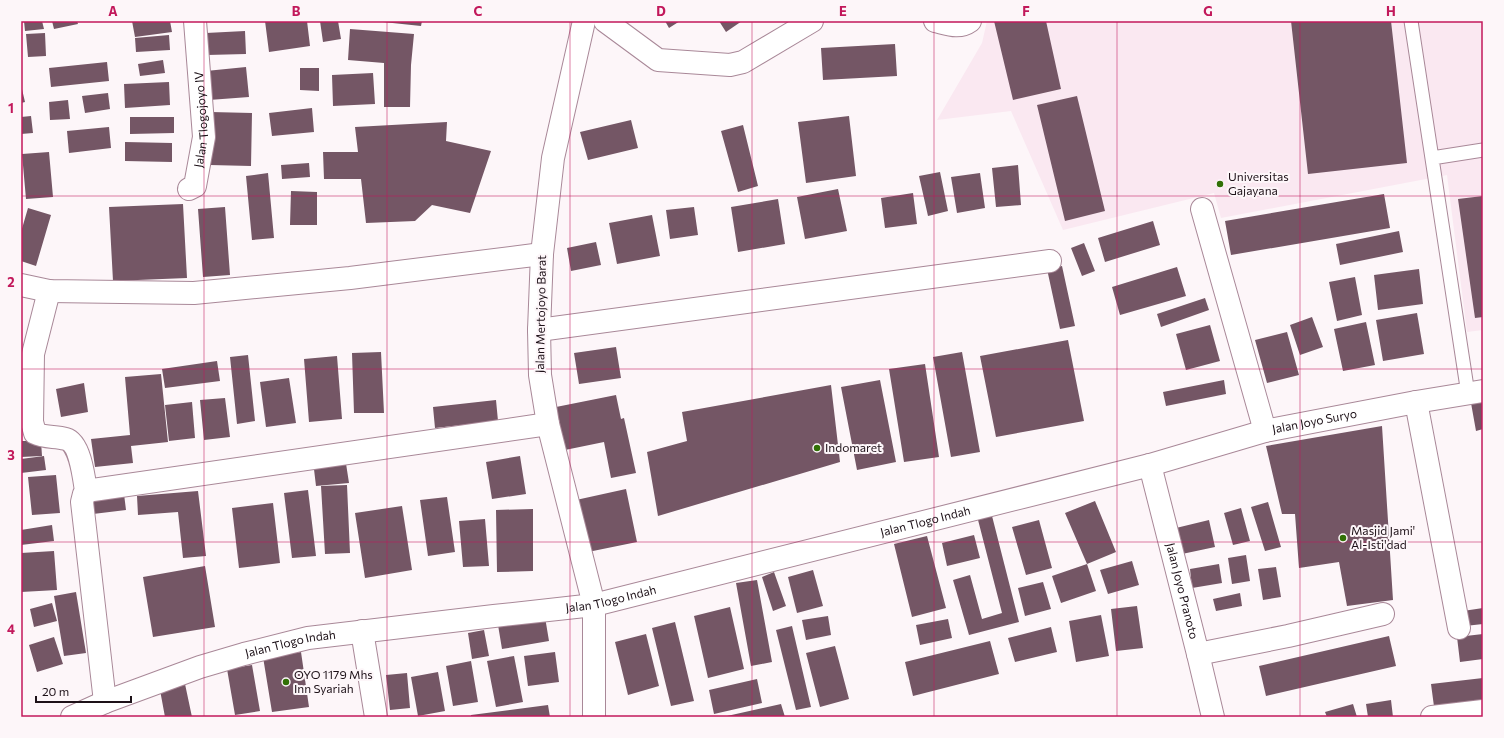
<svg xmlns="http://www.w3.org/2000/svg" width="1504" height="738" font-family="Commissioner,sans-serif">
	<rect width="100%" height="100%" fill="#fdf6f9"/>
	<!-- built -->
	<path fill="#fae8f1" d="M987,21H1483V330L1467,332L1447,175L1221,218L1214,193L1063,230L1011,111L937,120L982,43Z"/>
	<!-- building -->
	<path fill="#745665" d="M24,21H42L44,29L25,31Z
		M52,21H77L78,24L54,29Z
		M132,21H170L172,32L135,37Z
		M265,21H307L310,46L269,52Z
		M320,21H338L341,39L323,42Z
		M384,21H422L421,26L383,22Z
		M665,21H680L669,28Z
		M719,21H742L726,32Z
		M994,21H1046L1061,89L1013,100Z
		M1291,21H1391L1407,163L1308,174Z
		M350,29L414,34L411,65L410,107H384V63L348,60Z
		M245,31L246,54L207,55L206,33Z
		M45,33L46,56L28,57L26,34Z
		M169,35L170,50L136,52L135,38Z
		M895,44L897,76L823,80L821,48Z
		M163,60L165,73L140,76L138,64Z
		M107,62L109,81L51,87L49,68Z
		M246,67L249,97L209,100L206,71Z
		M300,68H319V91L300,90Z
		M373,73L375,104L333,106L332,75Z
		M169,82L170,105L125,108L124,84Z
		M21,85L25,102L21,103Z
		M108,93L110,109L85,113L82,96Z
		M1077,96L1105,211L1065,221L1037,105Z
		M68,100L70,119L50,120L49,102Z
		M312,108L314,132L272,136L269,113Z
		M211,112L252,113L251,166L210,165Z
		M31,116L33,133L21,134V117Z
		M849,116L856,176L806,183L798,122Z
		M130,117H174V133L130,134Z
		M631,120L638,148L588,160L580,132Z
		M447,122L446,141L491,151L470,213L432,205L415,221L366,223L361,179H324L323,152H358L355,127Z
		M743,125L758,186L738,192L721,131Z
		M109,127L111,148L69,153L67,131Z
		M125,142L172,143V162L125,161Z
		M49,152L53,197L26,199L22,154Z
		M309,163L310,177L282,179L281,165Z
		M1018,165L1021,205L996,207L992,168Z
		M940,172L948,211L928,216L919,176Z
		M268,173L274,238L252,240L246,176Z
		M980,173L985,208L957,213L951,177Z
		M838,189L847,231L805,239L797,197Z
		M291,191L317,192V225H290Z
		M913,193L917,224L885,228L881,198Z
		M1384,194L1390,228L1231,255L1225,221Z
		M1483,196V317L1475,318L1458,199Z
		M778,199L785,244L738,252L731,207Z
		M183,204L187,278L113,281L109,207Z
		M225,207L230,275L203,277L198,209Z
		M694,207L698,235L670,239L666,210Z
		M28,208L51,215L36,266L21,261V232Z
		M652,215L660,256L617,264L609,223Z
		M1153,221L1160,245L1105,262L1098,238Z
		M1399,231L1403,252L1340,265L1336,244Z
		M596,242L601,265L571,271L567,248Z
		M1084,243L1095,271L1082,276L1071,248Z
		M1062,266L1075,326L1060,329L1047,269Z
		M1177,267L1186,296L1120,315L1112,287Z
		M1419,269L1423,304L1378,310L1374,275Z
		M1355,277L1362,315L1337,321L1329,282Z
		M1205,298L1209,310L1161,327L1157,314Z
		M1417,313L1424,354L1383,361L1376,320Z
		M1312,317L1323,347L1300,355L1290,325Z
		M1366,322L1375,365L1343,371L1334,329Z
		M1210,325L1220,361L1186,370L1176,334Z
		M1287,332L1299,375L1267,383L1255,340Z
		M1068,340L1084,421L996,437L980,356Z
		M616,347L621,378L579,384L574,353Z
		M381,352L384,413H354L352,353Z
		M962,352L980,452L951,457L933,357Z
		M248,355L255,421L237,424L230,357Z
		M337,356L342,419L309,422L304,359Z
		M217,361L220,381L165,388L162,369Z
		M925,364L939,457L904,462L889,369Z
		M161,374L168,442L131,446L133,463L95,467L91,439L130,435L125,377Z
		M289,378L296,423L266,427L260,382Z
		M880,380L896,462L857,470L841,387Z
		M1224,380L1226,394L1166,406L1163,392Z
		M84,383L88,412L61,417L56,389Z
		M831,385L840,462L658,516L647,452L687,441L682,412Z
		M616,395L621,419L624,418L636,473L611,478L604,442L565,450L556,407Z
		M225,398L230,437L204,440L200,400Z
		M496,400L498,421L435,428L433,407Z
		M1483,401V429L1476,431L1471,403Z
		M192,402L195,438L169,441L165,405Z
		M1382,426L1393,600L1347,606L1339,562L1299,568L1295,514H1282L1266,446Z
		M21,441H41L42,456L21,457Z
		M44,456L46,470L21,473V459Z
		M520,456L526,494L492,499L486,462Z
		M345,457L349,483L316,486L313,461Z
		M56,475L60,513L32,515L28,477Z
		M347,485L350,553L325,554L321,486Z
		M626,489L637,542L588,552L576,500Z
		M308,490L316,556L292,558L284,493Z
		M198,491L206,556L183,558L178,512L138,515L137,496Z
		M124,494L126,510L93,514L91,498Z
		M447,497L455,552L428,556L420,500Z
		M1095,501L1116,552L1087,564L1065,513Z
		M1268,502L1281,547L1265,551L1251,507Z
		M273,503L280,563L239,568L232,508Z
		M402,506L412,570L365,578L355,513Z
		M1241,508L1250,541L1233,545L1224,513Z
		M533,509V571L497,572L496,510Z
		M991,512L1019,622L969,635L953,580L970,575L982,619L1002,613L977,516Z
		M485,519L489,566L463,567L459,521Z
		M1039,520L1052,568L1026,575L1012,527Z
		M1209,520L1215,547L1182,554L1176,528Z
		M52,525L54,541L21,545V530Z
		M974,535L980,558L947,566L942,543Z
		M927,536L946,608L912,617L894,544Z
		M54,551L57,590L21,592V553Z
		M1246,555L1250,581L1232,584L1228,558Z
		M1132,561L1139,585L1108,594L1100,570Z
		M1087,564L1096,591L1061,603L1052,576Z
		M1219,564L1222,583L1192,588L1190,569Z
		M205,566L215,627L153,637L143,577Z
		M1276,567L1281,597L1263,600L1258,569Z
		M813,570L823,606L797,613L788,577Z
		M774,572L786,606L773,611L762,577Z
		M757,580L772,662L751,666L736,583Z
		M1043,582L1051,609L1025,616L1018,588Z
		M76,592L86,653L64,656L54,596Z
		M1240,593L1242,606L1216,611L1213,599Z
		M52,603L57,621L34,627L30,609Z
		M1137,606L1143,648L1116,651L1111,609Z
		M730,607L744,669L708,678L694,616Z
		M1483,608V624L1465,626L1463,611Z
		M1101,615L1109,656L1076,662L1069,621Z
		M828,616L831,635L806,640L802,620Z
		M545,617L549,641L502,649L498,625Z
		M948,619L952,638L920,645L916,625Z
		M675,622L694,701L671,706L652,628Z
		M792,626L811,707L796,710L776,630Z
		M1051,627L1057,652L1015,662L1008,638Z
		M484,630L489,656L472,659L468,633Z
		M646,634L659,686L628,695L615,642Z
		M1483,634V659L1460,662L1457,637Z
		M1389,636L1396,666L1266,696L1259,666Z
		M54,637L63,664L37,672L29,645Z
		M990,641L999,674L913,696L905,662Z
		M835,646L849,699L820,707L806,653Z
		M301,652L309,707L272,712L263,657Z
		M555,652L559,682L528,686L524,656Z
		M514,656L523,702L496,707L487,661Z
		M471,661L478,702L453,706L446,666Z
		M252,665L260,711L235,715L227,669Z
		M438,672L445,711L418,716L411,677Z
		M407,673L410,708L390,710L386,675Z
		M1483,678V708L1435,714L1431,684Z
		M757,679L762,703L714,714L709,690Z
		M185,684L192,717H165L160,690Z
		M1391,700L1393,717H1368L1366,704Z
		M781,704L785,717H727V716Z
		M1353,704L1357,717H1327L1325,712Z
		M548,705L550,717H471V715Z"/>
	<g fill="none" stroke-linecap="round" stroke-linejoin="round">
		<defs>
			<path id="service" d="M1411,21L1468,394
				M1432,158L1483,150"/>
			<g id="minor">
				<path d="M584,21L553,158L542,254L539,330L540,375L548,424L594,605V717"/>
				<path d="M605,21L658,60L730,65L743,62L812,21"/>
				<path d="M935,21C948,24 959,29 970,21"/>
				<path id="s1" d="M189,189L195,186L204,137L195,21"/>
				<path d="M1202,209L1265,431"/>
				<path d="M21,285L49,291L194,293L350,278L542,254"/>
				<path d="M49,291L33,354L32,422L35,433C45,438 55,436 66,439C80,443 84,478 86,491L84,494L82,502L105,702"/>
				<path d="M539,330L1050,261"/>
				<path d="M1416,402L1459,628"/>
				<path id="s2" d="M1150,465L1198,654L1213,717"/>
				<path d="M86,491L548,424"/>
				<path d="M362,631L376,717"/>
				<path d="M1198,654L1288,636L1383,614"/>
				<path d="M1432,717L1483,711"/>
			</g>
			<g id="tertiary">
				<path id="s3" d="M72,717L105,702L200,667L244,654L308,638L494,616L594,605L1150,465L1265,431L1416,402L1483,391"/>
			</g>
		</defs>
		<!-- service casing -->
		<use href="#service" stroke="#a98898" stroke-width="15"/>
		<!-- minor casing -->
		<use href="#minor" stroke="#a98898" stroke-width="24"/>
		<!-- tertiary casing -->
		<use href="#tertiary" stroke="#a98898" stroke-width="24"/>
		<!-- service -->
		<use href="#service" stroke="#fff" stroke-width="13"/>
		<!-- minor -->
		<use href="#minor" stroke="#fff" stroke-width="22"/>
		<!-- tertiary -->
		<use href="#tertiary" stroke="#fff" stroke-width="22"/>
	</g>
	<!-- grid -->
	<path fill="none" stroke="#c2185b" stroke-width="1" stroke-opacity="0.55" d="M204,21V717M387,21V717M570,21V717M752,21V717M934,21V717M1117,21V717M1300,21V717M21,196H1483M21,369H1483M21,542H1483"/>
	<!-- markers -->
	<g fill="#317006" stroke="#fdf6f9" stroke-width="1.5">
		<circle cx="1220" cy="184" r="4"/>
		<circle cx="817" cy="448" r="4"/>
		<circle cx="1343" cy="538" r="4"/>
		<circle cx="286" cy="682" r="4"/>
	</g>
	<g text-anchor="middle" stroke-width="4" stroke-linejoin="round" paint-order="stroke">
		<!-- street labels -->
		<g font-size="12" fill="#1d1118" stroke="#fdf6f9">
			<text dy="4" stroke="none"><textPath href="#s1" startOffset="74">Jalan Tlogojoyo IV</textPath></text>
			<text transform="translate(541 314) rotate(-89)" y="4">Jalan Mertojoyo Barat</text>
			<text dy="4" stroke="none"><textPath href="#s3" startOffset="1281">Jalan Joyo Suryo</textPath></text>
			<text dy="4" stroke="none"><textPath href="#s3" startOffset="879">Jalan Tlogo Indah</textPath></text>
			<text dy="4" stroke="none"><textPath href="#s2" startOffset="130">Jalan Joyo Pranoto</textPath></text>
			<text dy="4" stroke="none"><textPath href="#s3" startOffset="555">Jalan Tlogo Indah</textPath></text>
			<text dy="4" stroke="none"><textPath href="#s3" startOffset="231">Jalan Tlogo Indah</textPath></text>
		</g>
		<!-- poi labels -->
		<g font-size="12" fill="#1d1118" stroke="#fdf6f9" text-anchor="start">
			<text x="1228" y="181">Universitas<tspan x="1228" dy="14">Gajayana</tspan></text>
			<text x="825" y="452">Indomaret</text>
			<text x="1351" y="535">Masjid Jami'<tspan x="1351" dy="14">Al-Isti'dad</tspan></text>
			<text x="294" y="679">OYO 1179 Mhs<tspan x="294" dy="14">Inn Syariah</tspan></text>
		</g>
	</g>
	<!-- border -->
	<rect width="1504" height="738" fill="none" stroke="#fdf6f9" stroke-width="44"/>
	<!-- scale -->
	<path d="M36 696v6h95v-6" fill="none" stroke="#1d1118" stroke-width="2"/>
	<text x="42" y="696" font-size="12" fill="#1d1118" stroke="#fdf6f9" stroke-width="3" paint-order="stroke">20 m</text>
	<rect x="22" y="22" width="1460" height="694" fill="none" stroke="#c2185b" stroke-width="1.5"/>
	<g font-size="13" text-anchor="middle" font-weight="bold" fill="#c2185b">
		<text x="113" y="16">A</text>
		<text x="296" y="16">B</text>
		<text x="478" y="16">C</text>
		<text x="661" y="16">D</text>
		<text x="843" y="16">E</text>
		<text x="1026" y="16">F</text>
		<text x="1208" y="16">G</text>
		<text x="1391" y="16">H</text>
		<text x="11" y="113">1</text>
		<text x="11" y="287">2</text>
		<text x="11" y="460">3</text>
		<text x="11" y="634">4</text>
	</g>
</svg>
